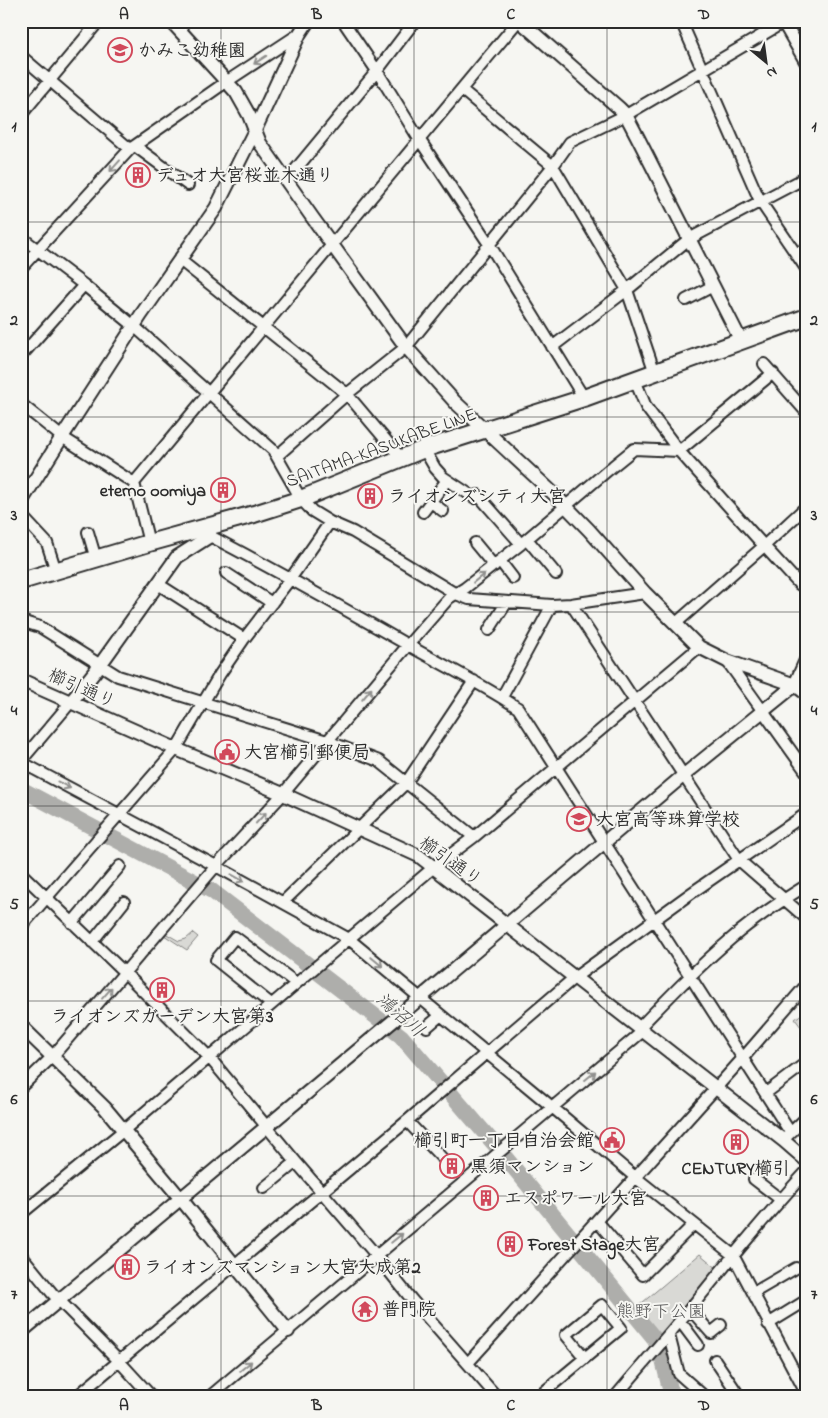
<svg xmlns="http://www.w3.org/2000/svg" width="828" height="1418" font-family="'Indie Flower','Klee One',sans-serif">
	<rect width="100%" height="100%" fill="#f6f6f2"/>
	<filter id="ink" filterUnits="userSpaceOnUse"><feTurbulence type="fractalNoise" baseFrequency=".02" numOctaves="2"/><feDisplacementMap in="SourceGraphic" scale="10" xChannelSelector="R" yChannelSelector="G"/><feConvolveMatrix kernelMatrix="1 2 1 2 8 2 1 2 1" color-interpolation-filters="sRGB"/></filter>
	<g filter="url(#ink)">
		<!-- green -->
		<path fill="#d9d9d5" stroke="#828280" d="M165,933L179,941L186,939L193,933L198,937L187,950L164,935Z
			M807,1010V1035L795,1019Z
			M700,1254L718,1269L660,1342L636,1308Z"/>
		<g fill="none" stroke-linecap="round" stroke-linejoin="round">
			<!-- river -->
			<path stroke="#aeaeab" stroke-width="16" d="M21,789L212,891L401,1036L496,1146L654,1338L660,1348L672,1397"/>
			<defs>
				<path id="minor" d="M343,21L377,71L419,139L489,244L584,398
					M681,21L760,201L807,270
					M21,56L130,149
					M462,90L553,166L627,290L655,373
					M21,115L99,21
					M135,146L188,185
					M801,179L807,190
					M286,181L377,71L415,21
					M21,237L84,285L134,326L273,450L301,499L312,511L330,522L353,532L456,594L469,599L552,605L571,604L645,593
					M796,254L807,248
					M180,260L347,394L401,458
					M21,268L130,149L226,82L299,34
					M686,300L713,286
					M552,347L627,290L689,239L807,177
					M21,356L84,285
					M764,364L807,413
					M635,380L646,407L679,451L764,546L799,584L807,589
					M21,404L62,437L134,483L149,543
					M424,449L435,468L443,477L475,498L478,495L521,544
					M277,456L347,394L406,347L553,166L570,142L626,115L786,21
					M134,483L518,21
					M431,502L443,511
					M423,512L447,480
					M21,515L47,543L56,571
					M88,532L96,559
					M210,536C276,570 341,607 406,644C443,665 482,684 518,708L790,1132
					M527,539L556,574
					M475,543L494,566
					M500,561L513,578
					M226,573L272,603
					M158,584L244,639
					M571,604L739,860L807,919
					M21,621L40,627L118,676L327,741L379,761L474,837
					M675,624L764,546L807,506
					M489,630L507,602
					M727,661L807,773
					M502,697L552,605
					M21,761L71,702
					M21,762L216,866L349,939L552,1107L635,1177L733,1255L807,1395
					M21,873L125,973L209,1057L296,1162L376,1255L412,1300L497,1397
					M283,902L406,783L474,681
					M72,923L120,866
					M21,927L176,749L220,674L244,639L291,578L330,522
					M92,942L124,902
					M271,1004L216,960L235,937L296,983
					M427,1027L441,1015
					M639,1028C669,997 699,966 732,938C755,918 781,901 807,885
					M21,1087L52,1057L216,866L283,794L408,645L449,598L465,588L521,544L613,466L634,449L679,451L773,373
					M766,1093L807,1062
					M407,1121L441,1157
					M787,1136L807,1117
					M754,1179L780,1199
					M264,1188L296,1162
					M21,1214L124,1130L311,971L434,867L474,837L699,647
					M597,1221L643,1275L694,1224
					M21,1255L52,1293L119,1361L152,1397
					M753,1293L796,1268
					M690,1309L711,1333L721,1325
					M680,1321L698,1345
					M768,1324L807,1300
					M669,1335L679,1374L705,1397
					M715,1360L740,1397
					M468,1363L743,1058L807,984
					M76,1397L407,1121L574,978L690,894L807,813
					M209,1397L643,1031
					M538,1397L621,1328L602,1305L566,1335L585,1358
					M615,1397C636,1372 658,1347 679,1322C721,1271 762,1219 807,1171"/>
				<path id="tertiary" d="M171,21L236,92L249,115L260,143L312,217L406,347L455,402L554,494L589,530L645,593L699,647L727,661L795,685L807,694
					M520,21L619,108L626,115L638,138L741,341
					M783,21L807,63
					M21,502L62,437L141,315L216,208L255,130L300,33L308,21
					M21,680L176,749L283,794L419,856L784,1141L807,1161
					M71,702L100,665L177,557L210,536V527
					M21,1026L105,1108L181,1199L288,1331
					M21,1332L393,1021L684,775L795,685L807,658"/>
				<path id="primary" d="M21,581L149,543L254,514L301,499L424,449L584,398L807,317"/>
			</defs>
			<!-- minor casing -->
			<use href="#minor" stroke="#2b2b2b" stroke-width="14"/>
			<!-- tertiary casing -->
			<use href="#tertiary" stroke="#2b2b2b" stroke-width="16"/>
			<!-- primary casing -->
			<use href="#primary" stroke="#2b2b2b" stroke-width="20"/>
			<!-- minor -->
			<use href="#minor" stroke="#f6f6f2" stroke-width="10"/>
			<!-- tertiary -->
			<use href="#tertiary" stroke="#f6f6f2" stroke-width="12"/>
			<!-- primary -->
			<use href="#primary" stroke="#f6f6f2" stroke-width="16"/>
		</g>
		<!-- one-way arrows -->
		<defs><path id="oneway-shaft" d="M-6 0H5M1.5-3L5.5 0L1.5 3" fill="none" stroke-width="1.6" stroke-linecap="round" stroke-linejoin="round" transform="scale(1.25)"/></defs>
		<g stroke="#90908e">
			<use href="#oneway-shaft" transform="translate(260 60) rotate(147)"/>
			<use href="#oneway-shaft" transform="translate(115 166) rotate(132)"/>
			<use href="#oneway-shaft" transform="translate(479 578) rotate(-38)"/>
			<use href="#oneway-shaft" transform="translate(367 694) rotate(-50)"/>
			<use href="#oneway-shaft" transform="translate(64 785) rotate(28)"/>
			<use href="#oneway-shaft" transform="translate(261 818) rotate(-47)"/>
			<use href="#oneway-shaft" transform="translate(238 878) rotate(29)"/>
			<use href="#oneway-shaft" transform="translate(377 962) rotate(40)"/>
			<use href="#oneway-shaft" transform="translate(107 993) rotate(-49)"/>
			<use href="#oneway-shaft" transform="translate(590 1076) rotate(-40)"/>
			<use href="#oneway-shaft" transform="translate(397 1238) rotate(-39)"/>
			<use href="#oneway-shaft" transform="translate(246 1366) rotate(-40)"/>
		</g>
	</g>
	<!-- grid -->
	<path fill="none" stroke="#2b2b2b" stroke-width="1" stroke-opacity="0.55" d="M221,21V1397M414,21V1397M607,21V1397M21,222H807M21,417H807M21,612H807M21,806H807M21,1001H807M21,1196H807"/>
	<!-- icons -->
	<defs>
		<symbol id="school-ring" viewBox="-11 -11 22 22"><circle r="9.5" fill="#f6f6f2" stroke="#d1495b" stroke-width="1.5"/><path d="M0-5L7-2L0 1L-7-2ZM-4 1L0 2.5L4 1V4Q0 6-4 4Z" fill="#d1495b"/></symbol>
		<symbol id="building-ring" viewBox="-11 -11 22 22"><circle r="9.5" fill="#f6f6f2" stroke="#d1495b" stroke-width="1.5"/><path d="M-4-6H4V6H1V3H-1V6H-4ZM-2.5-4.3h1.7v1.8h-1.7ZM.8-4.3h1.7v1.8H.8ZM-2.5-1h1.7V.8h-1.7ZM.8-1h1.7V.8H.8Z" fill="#d1495b"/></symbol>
		<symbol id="civic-ring" viewBox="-11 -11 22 22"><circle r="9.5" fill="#f6f6f2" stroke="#d1495b" stroke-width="1.5"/><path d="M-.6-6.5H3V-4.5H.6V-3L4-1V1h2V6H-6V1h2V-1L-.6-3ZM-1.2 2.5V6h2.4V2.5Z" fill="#d1495b"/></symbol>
		<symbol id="temple-ring" viewBox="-11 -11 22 22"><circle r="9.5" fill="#f6f6f2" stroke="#d1495b" stroke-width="1.5"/><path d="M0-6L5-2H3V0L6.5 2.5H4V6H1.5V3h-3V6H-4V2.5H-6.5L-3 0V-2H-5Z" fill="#d1495b"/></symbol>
	</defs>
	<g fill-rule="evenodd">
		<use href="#school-ring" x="106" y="36" width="28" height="28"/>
		<use href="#building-ring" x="124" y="161" width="28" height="28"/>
		<use href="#building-ring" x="209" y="476" width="28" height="28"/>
		<use href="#building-ring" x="356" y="482" width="28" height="28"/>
		<use href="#civic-ring" x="213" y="738" width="28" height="28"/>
		<use href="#school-ring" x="565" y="805" width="28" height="28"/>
		<use href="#building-ring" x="148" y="976" width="28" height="28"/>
		<use href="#civic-ring" x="598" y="1126" width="28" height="28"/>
		<use href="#building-ring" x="722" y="1128" width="28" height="28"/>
		<use href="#building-ring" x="438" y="1152" width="28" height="28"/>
		<use href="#building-ring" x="472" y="1184" width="28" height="28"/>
		<use href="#building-ring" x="496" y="1230" width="28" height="28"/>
		<use href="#building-ring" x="113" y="1253" width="28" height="28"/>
		<use href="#temple-ring" x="351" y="1295" width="28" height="28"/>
	</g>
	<g text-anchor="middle" stroke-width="4" stroke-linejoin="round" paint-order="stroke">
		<!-- poi labels -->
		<g font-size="18" font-weight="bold" fill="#2b2b2b" stroke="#f6f6f2" text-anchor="start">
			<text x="138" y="56">かみこ幼稚園</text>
			<text x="156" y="181">デュオ大宮桜並木通り</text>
			<text x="206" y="496" text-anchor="end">eterno oomiya</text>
			<text x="388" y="502">ライオンズシティ大宮</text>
			<text x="244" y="758">大宮櫛引郵便局</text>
			<text x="596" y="825">大宮高等珠算学校</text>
			<text x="162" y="1022" text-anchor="middle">ライオンズガーデン大宮第3</text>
			<text x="594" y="1146" text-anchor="end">櫛引町一丁目自治会館</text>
			<text x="470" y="1172">黒須マンション</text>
			<text x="736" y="1174" text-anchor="middle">CENTURY櫛引</text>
			<text x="504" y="1204">エスポワール大宮</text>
			<text x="528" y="1250">Forest Stage大宮</text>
			<text x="144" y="1273">ライオンズマンション大宮大成第2</text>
			<text x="382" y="1315">普門院</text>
		</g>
		<!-- street labels -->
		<g font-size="18" fill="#2b2b2b" stroke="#f6f6f2">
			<text transform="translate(381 447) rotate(-20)" y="6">SAITAMA-KASUKABE LINE</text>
			<text transform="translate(82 688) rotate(24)" y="6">櫛引通り</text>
			<text transform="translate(451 861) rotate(35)" y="6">櫛引通り</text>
		</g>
		<!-- park labels -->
		<g font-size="18" fill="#565656" stroke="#f6f6f2">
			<text x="661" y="1317">熊野下公園</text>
		</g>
		<!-- water labels -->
		<g font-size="19" font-style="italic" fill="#525251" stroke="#f6f6f2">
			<text transform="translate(401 1014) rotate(41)" y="7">鴻沼川</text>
		</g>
	</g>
	<!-- margin -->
	<rect width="828" height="1418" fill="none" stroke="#f6f6f2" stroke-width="55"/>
	<!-- north arrow -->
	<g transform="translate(766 62) rotate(151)" stroke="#f6f6f2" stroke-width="4" paint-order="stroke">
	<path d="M0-4L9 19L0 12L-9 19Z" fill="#2b2b2b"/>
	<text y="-8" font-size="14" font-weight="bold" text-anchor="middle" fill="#2b2b2b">N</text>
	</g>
	<rect x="28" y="28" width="772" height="1362" fill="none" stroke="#2b2b2b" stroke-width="2"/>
	<g font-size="16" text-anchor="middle" font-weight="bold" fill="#2b2b2b">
		<text x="124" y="19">A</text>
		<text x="317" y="19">B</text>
		<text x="511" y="19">C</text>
		<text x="704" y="19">D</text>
		<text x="14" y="131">1</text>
		<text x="814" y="131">1</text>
		<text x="14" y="325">2</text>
		<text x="814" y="325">2</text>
		<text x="14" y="520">3</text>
		<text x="814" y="520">3</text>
		<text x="14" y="715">4</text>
		<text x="814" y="715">4</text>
		<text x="14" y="909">5</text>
		<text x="814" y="909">5</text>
		<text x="14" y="1104">6</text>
		<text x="814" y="1104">6</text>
		<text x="14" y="1299">7</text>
		<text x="814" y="1299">7</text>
		<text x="124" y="1410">A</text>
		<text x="317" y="1410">B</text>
		<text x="511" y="1410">C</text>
		<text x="704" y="1410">D</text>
	</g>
</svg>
